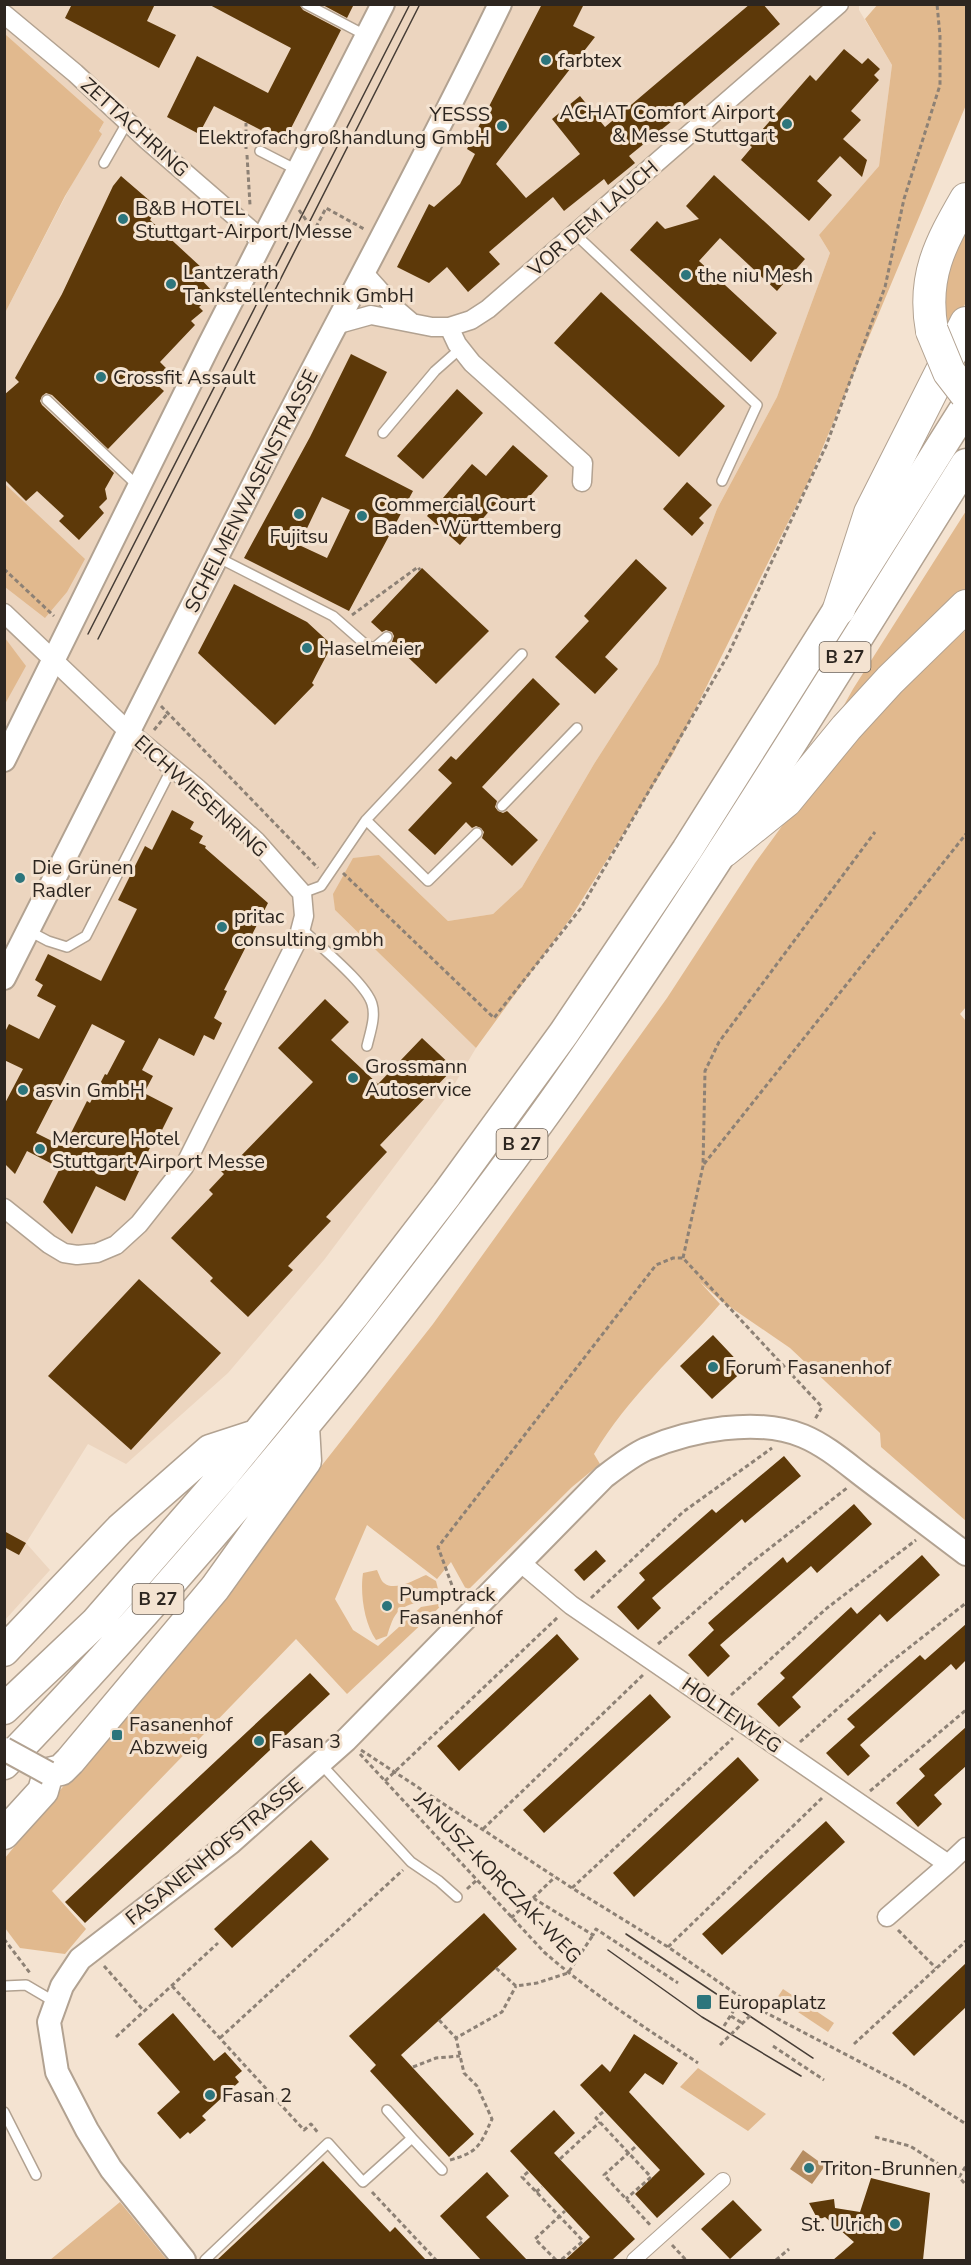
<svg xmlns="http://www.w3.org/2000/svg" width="971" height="2265" font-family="'Nunito Sans',sans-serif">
	<rect width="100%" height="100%" fill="#f4e3d1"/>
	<!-- built -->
	<path fill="#ecd5bf" d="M5,4H859V10L892,65L879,166L819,235L830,253L777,397L717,509L658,664L594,764L522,887L493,914L448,921L379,855L334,894L335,910L476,1048L448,1095L324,1260L228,1373L126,1464L88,1444L26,1543L50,1570L5,1620V313L104,122L5,34Z"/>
	<!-- green -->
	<path fill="#e1b98e" d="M878,4L966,5V105L810,478L673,754L570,919L476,1048L335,910L333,894L353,858L379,855L448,921L493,914L522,887L594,764L658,664L717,509L777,397L830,253L819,235L879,166L892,65L865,19Z
		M5,34L104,122L99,131L102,134L65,196L5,313Z
		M966,215V302L951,333L941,327L936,300Z
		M5,484L85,559L67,592L45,618L5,587Z
		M966,511V590L833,725L853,689Z
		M966,630V1007L960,1014L966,1021V1521L881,1447L880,1433L790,1348L720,1300L700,1282L720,1304C677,1354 628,1397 594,1454L600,1464L572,1487L467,1591L451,1562L437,1579L367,1525L335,1599L353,1630L378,1646L421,1607L444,1603L347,1694L296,1639L52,1891L86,1929L65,1954L20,1948L5,1928V1858L253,1553L433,1324L667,998L755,863L809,789L876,710Z
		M5,638L26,666L5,704Z
		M377,1570C379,1574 381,1581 384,1583C395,1592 416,1579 426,1575L436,1581L438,1589C425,1605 413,1600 400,1610C393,1615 390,1627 387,1636L376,1640C364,1623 360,1593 363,1573Z
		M783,1989L834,2023L828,2032L777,1998Z
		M698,2068L766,2114L748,2131L680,2087Z
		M120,2202L167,2260H50Z"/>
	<!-- water -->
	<path fill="#b68d61" d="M803,2150L825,2166L812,2184L790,2169Z"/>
	<!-- building -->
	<path fill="#5d3909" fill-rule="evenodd" d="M72,4H155L147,21L176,35L159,68L65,18Z
		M208,4H299L303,10L341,30L284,142L214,106L199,134L167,117L197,56L268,93L291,48Z
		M321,4H354L347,18Z
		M542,4H584L573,26L595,37L496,164L526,198L580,154L552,119L580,96L605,127L750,4H763L780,24L670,118L672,121L629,156L635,163L608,185L604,179L564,211L553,197L489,252L500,264L468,292L447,267L429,283L397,267L429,204L434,207L460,184L475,154L467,149Z
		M844,49L862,64L868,58L880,69L874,75L879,80L851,111L861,120L843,139L867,160L862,177L840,156L817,181L832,195L809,221L741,160L752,147L749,145L810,75L816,81Z
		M714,175L805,259L777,291L720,238L699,261L777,333L751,362L630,250L657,221L665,229L699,219L686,206Z
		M121,176L157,207L150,220L202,268L197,275L214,293L199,307L203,311L191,321L195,325L160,362L169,371L156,384L164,391L108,449L52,395L46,393L42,396L40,401L42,405L114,473L105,489L107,499L99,507L104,513L79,540L59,521L64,516L37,491L26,501L4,479V395L19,382L15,378L62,294L113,186Z
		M601,292L725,406L679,457L554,343Z
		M351,354L387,372L345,456L413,491L349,611L244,558L310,437ZM322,497L350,510L327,558L299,545Z
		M457,389L483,413L423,479L397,456Z
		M513,445L548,476L514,514L498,501L460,545L427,516L437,504L458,515L459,513L443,498L472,464L486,476Z
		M687,482L712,505L699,518L704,523L692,536L663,509Z
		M636,559L667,588L605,657L618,669L595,694L555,657L589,621L584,616Z
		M422,568L489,631L436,684L392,642L394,636L392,632L386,630L382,632L371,622Z
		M234,584L307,622L332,645L312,683L314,685L275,725L198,653Z
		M533,678L560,704L482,787L497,801L495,807L498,811L503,813L507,811L538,840L512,866L482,838L484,832L481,828L476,826L472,828L466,822L435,855L408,830L452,783L438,770L451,756L456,760Z
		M172,810L194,822L190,829L203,836L199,843L206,846L205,848L268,903L224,990L227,991L214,1018L222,1023L214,1040L204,1035L194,1056L159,1038L142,1070L153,1076L144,1093L173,1108L158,1138L155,1137L125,1201L96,1186L72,1234L43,1202L60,1168L27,1151L15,1174L4,1163V1105L23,1069L4,1060V1034L9,1024L39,1039L56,1006L37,996L43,985L35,980L48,954L101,981L137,909L118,900L145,846L152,850ZM92,1024L125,1041L107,1075L105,1074L90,1103L87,1101L64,1147L36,1133Z
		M325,999L349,1022L331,1040L378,1084L422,1038L454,1068L380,1145L387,1152L326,1217L331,1221L288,1266L293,1270L248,1317L210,1281L213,1278L171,1238L213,1194L209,1190L224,1174L221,1171L226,1165L233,1158L236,1161L313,1082L278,1048Z
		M139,1279L221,1353L131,1450L48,1376Z
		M713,1335L745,1369L712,1399L680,1366Z
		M784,1456L801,1476L745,1523L742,1519L652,1598L661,1608L638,1630L617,1607L645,1580L639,1573L712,1509L716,1513Z
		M854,1504L872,1524L817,1573L811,1566L720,1645L730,1656L708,1677L688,1655L714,1630L708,1623L783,1557L787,1563Z
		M4,1531L26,1543L19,1555L4,1547Z
		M596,1550L606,1561L584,1581L574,1570Z
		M922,1555L940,1575L887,1622L880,1614L792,1697L801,1707L779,1727L757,1704L785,1678L780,1673L851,1607L857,1614Z
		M966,1624V1660L956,1670L951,1664L860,1745L870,1756L848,1776L826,1753L855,1727L847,1719L920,1655L925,1660Z
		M557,1634L579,1659L459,1771L437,1746Z
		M310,1673L330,1694L85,1923L65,1902Z
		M650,1694L671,1717L544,1833L523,1810Z
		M966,1727V1766L934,1795L942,1804L918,1827L896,1803L925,1776L919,1769Z
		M738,1757L759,1780L634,1897L613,1873Z
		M826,1821L845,1842L722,1955L702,1934Z
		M311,1840L329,1859L232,1948L214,1929Z
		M484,1913L517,1949L401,2055L474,2134L449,2157L370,2071L376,2065L349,2036Z
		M966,1963V2007L914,2056L892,2033Z
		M173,2013L214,2061L225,2052L242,2071L235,2077L239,2082L202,2116L206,2120L190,2134L188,2132L180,2139L157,2113L180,2092L138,2044Z
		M634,2034L678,2063L663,2085L645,2073L629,2092L705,2174L657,2218L635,2194L660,2170L580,2085L602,2064L610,2072Z
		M554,2110L575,2133L554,2153L635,2239L612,2260H565L590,2237L510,2151Z
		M323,2161L390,2232L395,2227L426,2260H217Z
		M487,2172L509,2196L486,2217L527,2260H481L440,2216Z
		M871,2178L930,2193L923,2260H833L854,2242L825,2217L818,2220L809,2203L834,2199L835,2208L860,2212Z
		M733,2200L762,2230L730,2259L701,2229Z"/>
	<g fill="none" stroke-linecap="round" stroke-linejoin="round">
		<defs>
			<path id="service" d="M306,4L367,36
				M260,151L297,170
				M104,163L128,121
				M575,234L757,405L722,481
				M47,400L139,487
				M383,433L435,371L461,348
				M217,557L333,616L366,645L374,648L387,637
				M502,806L577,728
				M366,820L428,881L477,833
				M302,893L321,886L366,820L522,654
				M301,928C318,945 366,983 372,1004C376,1017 370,1033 367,1046
				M29,931L48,941L67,947L86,936L172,768
				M320,1763L411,1862L439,1881L457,1897
				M4,1986L26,1985L55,2002
				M4,2112L36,2175
				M412,2138L442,2170
				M205,2260L328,2143L363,2182L412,2138L387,2110"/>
			<path id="pedestrian" d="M634,2260L723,2180"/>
			<path id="minor" d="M4,14L75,73L147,140L252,231L261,245
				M363,272L397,310L411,322
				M335,325L371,315L432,327H449L471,320L488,309L839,4
				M449,327L457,344L472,363L583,463L582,482
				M4,613L128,731L197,788L256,841L302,893L304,916L298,939L184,1167L139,1224L116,1245L97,1253L77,1255L64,1253L49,1244L4,1208
				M520,1562L571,1605L948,1864L966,1847
				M887,1917L948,1864"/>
			<path id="tertiary" d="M4,760L209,345L383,4
				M4,978C96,797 186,615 279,434C353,291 430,149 500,4
				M184,2260L111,2169L87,2130L57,2072L49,2022L62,1986L80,1959L230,1843L346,1740L604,1477C617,1467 631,1456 646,1449C690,1430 757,1417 803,1436C827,1446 847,1464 867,1479C900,1504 933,1529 966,1554"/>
			<path id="trunk" d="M4,1651L120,1529L210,1450L256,1435
				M4,1709L95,1623L223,1476L354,1315L447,1194L564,1033L687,850L966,407
				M4,1764C127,1637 242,1503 353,1366C425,1275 497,1182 564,1087C706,885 835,673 966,464
				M4,1834L43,1791L48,1773L61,1770L70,1761L215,1588L306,1461L304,1426"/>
			<path id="motorway" d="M932,331C922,277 940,244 966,199
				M839,609L870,513L966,323
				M724,851L786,801L846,728L890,680L966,606"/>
		</defs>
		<!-- service casing -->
		<use href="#service" stroke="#b2a291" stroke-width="12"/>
		<!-- pedestrian casing -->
		<use href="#pedestrian" stroke="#b2a291" stroke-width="16"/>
		<!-- minor casing -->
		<use href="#minor" stroke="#b2a291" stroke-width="21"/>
		<!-- tertiary casing -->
		<use href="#tertiary" stroke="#b2a291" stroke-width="26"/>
		<!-- trunk casing -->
		<use href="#trunk" stroke="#b2a291" stroke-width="33"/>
		<!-- motorway casing -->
		<use href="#motorway" stroke="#b2a291" stroke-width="34"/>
		<!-- path -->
		<path stroke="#8d8175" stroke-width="3" stroke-dasharray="4.5 3" stroke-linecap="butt" d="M246,149V123
			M247,155L250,205
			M299,210L314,231L326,208L364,229
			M4,569L54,616
			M352,615L418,567L420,570
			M161,706L318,868
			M154,730L168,713
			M343,873L494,1018L581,908L728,655L826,446L885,287L904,199L940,85V36L937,4
			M704,1164L966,834
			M683,1258L703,1166L705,1071L719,1042L875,832
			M591,1598L683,1512L772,1448
			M457,1599L438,1547L656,1265L673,1258H683L822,1407L814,1421
			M658,1644L747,1566L847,1488
			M731,1695L827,1608L916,1540
			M800,1742L887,1665L966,1603
			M361,1750L572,1888L668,1947L755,2007L908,2087L966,2124
			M360,1754L544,1952C592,1994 646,2028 698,2063
			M385,1781L558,1617
			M870,1791L966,1710
			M483,1829L644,1674
			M572,1888L733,1738
			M467,1889L477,1880
			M533,1898L555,1877
			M511,1918L533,1898L593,1935L596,1929L678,1983
			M898,1930L936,1968
			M4,1939L30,1973
			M668,1947L822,1798
			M104,1966L143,2010
			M496,1968L516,1986L537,1983L568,1973L593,1935
			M172,1986L304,2130L311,2124L319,2134
			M731,2016L742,2023
			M439,2020L456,2038L502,2012L516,1986
			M724,2026L734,2010
			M116,2037L218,1943
			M220,2038L403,1870
			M854,2044L966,1941
			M773,2046L824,2080
			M413,2067L436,2058L460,2056
			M603,2112L596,2118L651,2177L626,2199
			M875,2137L910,2146L959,2177L966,2185
			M635,2147L604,2175L652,2227
			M560,2159L600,2122
			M450,2160C479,2152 480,2145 492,2119L477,2086L464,2073L456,2038
			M528,2172L522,2177L583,2241L561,2260
			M959,2177L966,2166
			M372,2192L436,2260
			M536,2192L542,2187
			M672,2245L686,2260
			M556,2260L535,2239L565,2211
			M776,2260L789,2249"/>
		<!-- service -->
		<use href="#service" stroke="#fff" stroke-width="9"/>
		<!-- pedestrian -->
		<use href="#pedestrian" stroke="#fff" stroke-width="14"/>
		<!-- minor -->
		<use href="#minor" stroke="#fff" stroke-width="18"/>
		<!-- tertiary -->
		<use href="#tertiary" stroke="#fff" stroke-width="22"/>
		<!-- trunk -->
		<use href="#trunk" stroke="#fff" stroke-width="30"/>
		<!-- motorway -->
		<use href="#motorway" stroke="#fff" stroke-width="32"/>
		<!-- tram -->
		<path stroke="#463d36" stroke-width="1.5" d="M88,634L410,4
			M98,639L420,4
			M626,1934L813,2058
			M608,1950L702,2017L801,2076"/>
		<defs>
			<path id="tertiary-bridge" d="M4,1749L48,1773"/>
			<path id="motorway-bridge" d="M932,331L949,372L966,394"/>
		</defs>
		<!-- tertiary-bridge casing -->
		<use href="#tertiary-bridge" stroke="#b2a291" stroke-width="26" stroke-linecap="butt"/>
		<!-- motorway-bridge casing -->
		<use href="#motorway-bridge" stroke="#b2a291" stroke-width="34" stroke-linecap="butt"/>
		<!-- path-bridge -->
		<path stroke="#8d8175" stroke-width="3" stroke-dasharray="4.5 3" stroke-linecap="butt" d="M720,2045L752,2014"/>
		<!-- tertiary-bridge -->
		<use href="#tertiary-bridge" stroke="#fff" stroke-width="22"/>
		<!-- motorway-bridge -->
		<use href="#motorway-bridge" stroke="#fff" stroke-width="32"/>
	</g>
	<!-- markers -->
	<g fill="#2c757c" stroke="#f4e3d1" stroke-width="2">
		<circle cx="546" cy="60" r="6"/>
		<circle cx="787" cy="124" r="6"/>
		<circle cx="502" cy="126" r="6"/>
		<circle cx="123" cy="219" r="6"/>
		<circle cx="686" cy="275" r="6"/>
		<circle cx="171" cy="284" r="6"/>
		<circle cx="101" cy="377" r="6"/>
		<circle cx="299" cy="514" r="6"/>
		<circle cx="362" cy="516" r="6"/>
		<circle cx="307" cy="648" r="6"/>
		<circle cx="20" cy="878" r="6"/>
		<circle cx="222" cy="927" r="6"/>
		<circle cx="353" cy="1078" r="6"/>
		<circle cx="23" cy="1090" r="6"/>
		<circle cx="40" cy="1149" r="6"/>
		<circle cx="713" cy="1367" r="6"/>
		<circle cx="387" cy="1606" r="6"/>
		<rect x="111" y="1729" width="12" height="12" rx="3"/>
		<circle cx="259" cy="1741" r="6"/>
		<rect x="696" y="1994" width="16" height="16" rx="3"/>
		<circle cx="210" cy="2095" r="6"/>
		<circle cx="809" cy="2168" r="6"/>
		<circle cx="895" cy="2224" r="6"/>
	</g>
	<g text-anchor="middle" stroke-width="6" stroke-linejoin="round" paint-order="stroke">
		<!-- shield labels -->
		<g fill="#f4e3d1" stroke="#695f55" stroke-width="1.5">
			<rect x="819.5" y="642" width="51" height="30" rx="4.5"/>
			<rect x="496.5" y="1129" width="51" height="30" rx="4.5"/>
			<rect x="132.5" y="1584" width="51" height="30" rx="4.5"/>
		</g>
		<g font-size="18" font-weight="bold" fill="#2d2620">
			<text x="845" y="663">B 27</text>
			<text x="522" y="1150">B 27</text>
			<text x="158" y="1605">B 27</text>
		</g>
		<!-- poi labels -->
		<g font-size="20" fill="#2d2620" stroke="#f4e3d1" text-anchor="start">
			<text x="558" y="67">farbtex</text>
			<text x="775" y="119" text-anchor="end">ACHAT Comfort Airport<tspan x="775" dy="23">&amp; Messe Stuttgart</tspan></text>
			<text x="490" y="121" text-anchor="end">YESSS<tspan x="490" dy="23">Elektrofachgroßhandlung GmbH</tspan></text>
			<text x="135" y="215">B&amp;B HOTEL<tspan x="135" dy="23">Stuttgart-Airport/Messe</tspan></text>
			<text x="183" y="279">Lantzerath<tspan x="183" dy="23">Tankstellentechnik GmbH</tspan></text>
			<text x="698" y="282">the niu Mesh</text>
			<text x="113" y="384">Crossfit Assault</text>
			<text x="374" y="511">Commercial Court<tspan x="374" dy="23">Baden-Württemberg</tspan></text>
			<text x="299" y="543" text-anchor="middle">Fujitsu</text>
			<text x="319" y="655">Haselmeier</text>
			<text x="32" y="874">Die Grünen<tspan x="32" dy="23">Radler</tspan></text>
			<text x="234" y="923">pritac<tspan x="234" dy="23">consulting gmbh</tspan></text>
			<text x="365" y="1073">Grossmann<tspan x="365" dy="23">Autoservice</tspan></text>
			<text x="35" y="1097">asvin GmbH</text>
			<text x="52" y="1145">Mercure Hotel<tspan x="52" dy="23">Stuttgart Airport Messe</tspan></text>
			<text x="725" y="1374">Forum Fasanenhof</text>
			<text x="399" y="1601">Pumptrack<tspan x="399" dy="23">Fasanenhof</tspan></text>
			<text x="129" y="1731">Fasanenhof<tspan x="129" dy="23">Abzweig</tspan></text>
			<text x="271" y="1748">Fasan 3</text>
			<text x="718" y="2009">Europaplatz</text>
			<text x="222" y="2102">Fasan 2</text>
			<text x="821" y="2175">Triton-Brunnen</text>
			<text x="883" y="2231" text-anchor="end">St. Ulrich</text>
		</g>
		<!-- street labels -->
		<g font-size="20" fill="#2d2620" stroke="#f4e3d1">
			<text transform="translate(135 127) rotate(42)" y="7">ZETTACHRING</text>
			<text transform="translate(593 218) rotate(-41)" y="7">VOR DEM LAUCH</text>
			<text transform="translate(251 491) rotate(-63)" y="7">SCHELMENWASENSTRASSE</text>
			<text transform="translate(201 796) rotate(42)" y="7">EICHWIESENRING</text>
			<text transform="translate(732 1715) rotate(35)" y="7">HOLTEIWEG</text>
			<text transform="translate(214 1851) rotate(-39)" y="7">FASANENHOFSTRASSE</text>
			<text transform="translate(498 1877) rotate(46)" y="7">JANUSZ-KORCZAK-WEG</text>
		</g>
	</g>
	<!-- border -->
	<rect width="971" height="2265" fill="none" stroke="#2d2620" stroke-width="12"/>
</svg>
